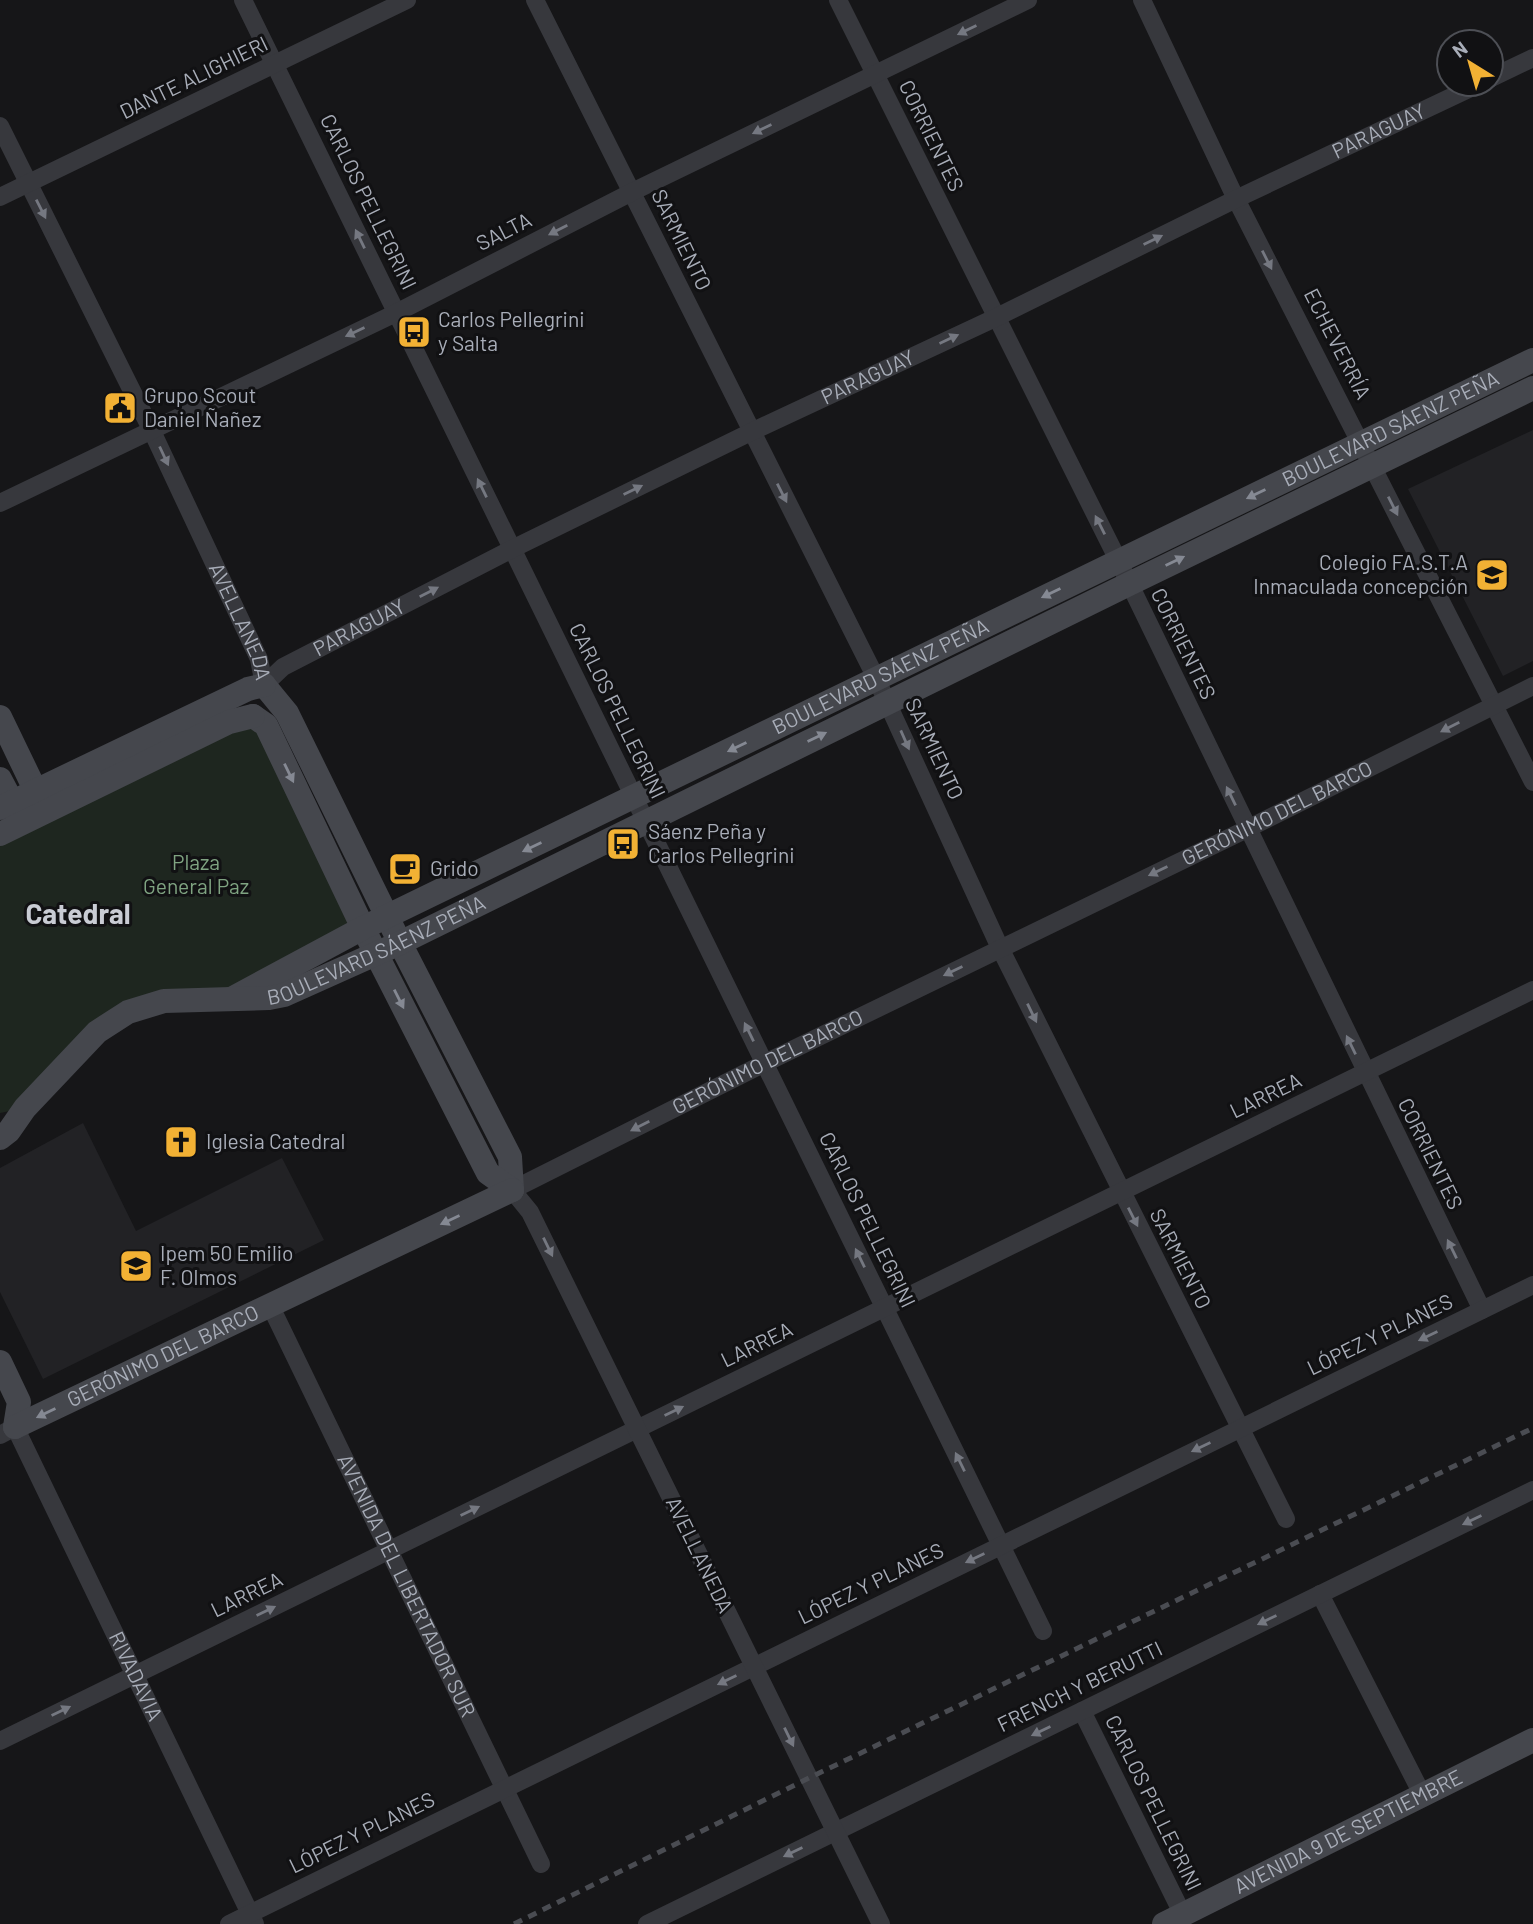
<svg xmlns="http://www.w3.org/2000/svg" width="1533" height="1924" font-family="Barlow,sans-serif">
	<rect width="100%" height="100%" fill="#161618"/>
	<!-- built -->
	<path fill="#222225" d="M1533,430V661L1503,676L1408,489Z
		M83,1123L136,1231L282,1158L324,1240L43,1379L0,1292V1168Z"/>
	<!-- green -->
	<path fill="#1e261f" d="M253,716L363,928L232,998L146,1006L25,1108L0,1113V834Z"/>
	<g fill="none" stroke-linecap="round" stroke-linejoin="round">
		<!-- street -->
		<g stroke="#37383d" stroke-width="18">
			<path d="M243,0L1043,1631"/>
			<path d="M535,0L876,678L1000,948L1286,1519"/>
			<path d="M838,0L1118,560L1482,1310"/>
			<path d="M1142,0L1236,199L1533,782"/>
			<path d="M1491,78L1533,58"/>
			<path id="s1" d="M0,126L151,429L259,659L264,685"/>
			<path d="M0,197L407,0"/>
			<path d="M0,503L396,313L632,192L1028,0"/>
			<path id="s2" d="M264,685L283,667L512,549L751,432L995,318L1236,199L1479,84"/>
			<path id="s3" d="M270,1305L541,1864"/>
			<path id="s4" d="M0,1435L15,1427L255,1924"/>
			<path d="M1320,1594L1423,1796"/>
			<path d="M1082,1711L1183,1915"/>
			<path d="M0,1741L1533,990"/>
			<path d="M229,1924L1533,1285"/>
			<path d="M647,1924L1533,1490"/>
			<path id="s5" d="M881,1924L530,1212L512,1190L765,1063L1247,829L1533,686"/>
		</g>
		<!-- secondary -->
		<g stroke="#45474d" stroke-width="24">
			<path d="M264,685L287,713L400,943L510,1157L512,1190"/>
			<path d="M253,716L266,725L363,928L488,1173L512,1190"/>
			<path d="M0,717L42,804"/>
			<path d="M0,779L19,815"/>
			<path d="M0,808L248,689L264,685"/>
			<path d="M0,834L229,722L253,716"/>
			<path id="s6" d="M233,998L363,928L1533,360"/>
			<path id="s7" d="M0,1138L9,1131L25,1108L97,1032L128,1012L164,1001L269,998L284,995L400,943L1129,584L1533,388"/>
			<path d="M0,1362L19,1402L15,1427"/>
			<path id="s8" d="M15,1427L512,1190"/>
			<path id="s9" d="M1164,1924L1533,1740"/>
		</g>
		<!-- rail -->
		<path stroke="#4a4c52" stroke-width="5" stroke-dasharray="9 7" stroke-linecap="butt" d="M514,1924L809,1778L1533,1428"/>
	</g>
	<!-- one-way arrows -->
	<defs><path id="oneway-solid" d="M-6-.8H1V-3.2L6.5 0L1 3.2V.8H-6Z" transform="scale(1.75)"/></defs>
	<g fill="#757881">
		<use href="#oneway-solid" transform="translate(967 30) rotate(154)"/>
		<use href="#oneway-solid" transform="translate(762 129) rotate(154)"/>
		<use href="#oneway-solid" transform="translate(41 209) rotate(63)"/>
		<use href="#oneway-solid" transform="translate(558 230) rotate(153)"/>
		<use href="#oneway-solid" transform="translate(360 239) rotate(-116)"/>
		<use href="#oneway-solid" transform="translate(1153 240) rotate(-26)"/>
		<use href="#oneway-solid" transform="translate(1267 260) rotate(63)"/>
		<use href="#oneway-solid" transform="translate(355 332) rotate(155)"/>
		<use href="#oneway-solid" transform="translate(949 339) rotate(-25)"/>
		<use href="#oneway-solid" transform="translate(164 456) rotate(65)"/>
		<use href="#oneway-solid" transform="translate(482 488) rotate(-116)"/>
		<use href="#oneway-solid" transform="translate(633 490) rotate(-26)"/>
		<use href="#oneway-solid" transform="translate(782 493) rotate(63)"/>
		<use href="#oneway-solid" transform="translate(1393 506) rotate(63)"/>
		<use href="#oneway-solid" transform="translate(1100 525) rotate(-117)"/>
		<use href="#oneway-solid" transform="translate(429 592) rotate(-27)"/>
		<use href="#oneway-solid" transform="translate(1450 727) rotate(153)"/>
		<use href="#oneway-solid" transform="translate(905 740) rotate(66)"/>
		<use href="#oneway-solid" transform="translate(1231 796) rotate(-116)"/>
		<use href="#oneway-solid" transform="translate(1158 871) rotate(154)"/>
		<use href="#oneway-solid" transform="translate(953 971) rotate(154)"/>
		<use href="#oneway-solid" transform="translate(1032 1013) rotate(64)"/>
		<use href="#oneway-solid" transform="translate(749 1032) rotate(-116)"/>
		<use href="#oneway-solid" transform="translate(1351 1045) rotate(-116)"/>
		<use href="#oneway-solid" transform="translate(640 1126) rotate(153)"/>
		<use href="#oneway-solid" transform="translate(1133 1217) rotate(63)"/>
		<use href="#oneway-solid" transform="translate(548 1247) rotate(64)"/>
		<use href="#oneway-solid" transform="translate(1452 1249) rotate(-116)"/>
		<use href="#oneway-solid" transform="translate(860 1258) rotate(-116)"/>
		<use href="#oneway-solid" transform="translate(1428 1336) rotate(154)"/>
		<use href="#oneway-solid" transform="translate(674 1411) rotate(-26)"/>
		<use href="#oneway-solid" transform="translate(1201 1447) rotate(154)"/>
		<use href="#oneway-solid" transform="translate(960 1462) rotate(-116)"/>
		<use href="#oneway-solid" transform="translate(470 1511) rotate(-26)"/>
		<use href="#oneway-solid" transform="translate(1472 1520) rotate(154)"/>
		<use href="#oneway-solid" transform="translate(975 1558) rotate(154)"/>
		<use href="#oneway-solid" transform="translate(266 1611) rotate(-26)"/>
		<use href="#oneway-solid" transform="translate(1267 1620) rotate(154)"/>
		<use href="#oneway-solid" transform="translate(727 1680) rotate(154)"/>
		<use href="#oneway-solid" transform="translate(61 1711) rotate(-26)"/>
		<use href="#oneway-solid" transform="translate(1041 1731) rotate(154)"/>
		<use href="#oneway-solid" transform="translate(789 1737) rotate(64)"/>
		<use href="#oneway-solid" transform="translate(793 1852) rotate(154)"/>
	</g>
	<g fill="#858993">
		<use href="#oneway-solid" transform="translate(1256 494) rotate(154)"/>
		<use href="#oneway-solid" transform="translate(1175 561) rotate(-26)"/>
		<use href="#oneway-solid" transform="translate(1051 593) rotate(154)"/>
		<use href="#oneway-solid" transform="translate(817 737) rotate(-26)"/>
		<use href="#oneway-solid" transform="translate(737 747) rotate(154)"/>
		<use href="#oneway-solid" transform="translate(289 773) rotate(64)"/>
		<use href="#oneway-solid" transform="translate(532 847) rotate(154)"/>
		<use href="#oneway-solid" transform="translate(399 999) rotate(63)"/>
		<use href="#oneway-solid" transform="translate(450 1220) rotate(155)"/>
		<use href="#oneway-solid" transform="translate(46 1413) rotate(154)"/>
	</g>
	<!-- icons -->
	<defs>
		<symbol id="bus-square" viewBox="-11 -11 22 22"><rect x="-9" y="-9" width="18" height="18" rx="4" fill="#f2b134" stroke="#111113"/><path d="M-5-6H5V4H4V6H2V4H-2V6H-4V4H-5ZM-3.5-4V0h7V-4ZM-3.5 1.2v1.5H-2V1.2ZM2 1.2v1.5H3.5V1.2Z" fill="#111"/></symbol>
		<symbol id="civic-square" viewBox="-11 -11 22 22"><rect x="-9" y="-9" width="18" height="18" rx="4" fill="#f2b134" stroke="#111113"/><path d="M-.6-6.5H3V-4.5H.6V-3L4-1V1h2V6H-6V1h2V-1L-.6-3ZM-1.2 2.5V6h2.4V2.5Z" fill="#111"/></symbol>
		<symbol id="school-square" viewBox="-11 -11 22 22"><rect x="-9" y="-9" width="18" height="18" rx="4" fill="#f2b134" stroke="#111113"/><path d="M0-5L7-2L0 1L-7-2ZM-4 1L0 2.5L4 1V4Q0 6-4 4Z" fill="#111"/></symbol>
		<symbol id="cafe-square" viewBox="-11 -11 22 22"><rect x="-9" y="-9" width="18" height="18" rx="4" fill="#f2b134" stroke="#111113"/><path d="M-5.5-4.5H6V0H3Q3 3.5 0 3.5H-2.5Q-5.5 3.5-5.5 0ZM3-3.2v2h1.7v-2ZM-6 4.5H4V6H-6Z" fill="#111"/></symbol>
		<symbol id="church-square" viewBox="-11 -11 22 22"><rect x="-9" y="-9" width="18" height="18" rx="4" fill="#f2b134" stroke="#111113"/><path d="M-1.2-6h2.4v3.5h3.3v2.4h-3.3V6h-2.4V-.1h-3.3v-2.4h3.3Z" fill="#111"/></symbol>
	</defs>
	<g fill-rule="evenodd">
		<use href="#bus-square" x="395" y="313" width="38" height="38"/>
		<use href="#civic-square" x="101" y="389" width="38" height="38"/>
		<use href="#school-square" x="1473" y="556" width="38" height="38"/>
		<use href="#bus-square" x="604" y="825" width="38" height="38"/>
		<use href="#cafe-square" x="386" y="850" width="38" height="38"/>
		<use href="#church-square" x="162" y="1123" width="38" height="38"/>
		<use href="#school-square" x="117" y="1247" width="38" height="38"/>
	</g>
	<g text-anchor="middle" stroke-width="6" stroke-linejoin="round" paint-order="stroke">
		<!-- street labels -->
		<g font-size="21" fill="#a8adb8" stroke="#111113">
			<text transform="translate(194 78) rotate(-26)" y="7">DANTE ALIGHIERI</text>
			<text dy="7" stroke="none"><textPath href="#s2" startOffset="1246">PARAGUAY</textPath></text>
			<text transform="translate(931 136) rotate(64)" y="7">CORRIENTES</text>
			<text transform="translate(368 202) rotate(64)" y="7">CARLOS PELLEGRINI</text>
			<text transform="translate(504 232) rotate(-27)" y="7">SALTA</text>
			<text transform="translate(681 240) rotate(64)" y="7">SARMIENTO</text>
			<text transform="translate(1337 344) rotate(63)" y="7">ECHEVERRÍA</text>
			<text dy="7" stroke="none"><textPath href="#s2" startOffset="679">PARAGUAY</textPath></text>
			<text dy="7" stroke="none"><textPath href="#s6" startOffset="1290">BOULEVARD SÁENZ PEÑA</textPath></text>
			<text dy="7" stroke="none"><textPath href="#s1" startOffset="551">AVELLANEDA</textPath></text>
			<text dy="7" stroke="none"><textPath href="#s2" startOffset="112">PARAGUAY</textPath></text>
			<text transform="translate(1183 644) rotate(64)" y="7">CORRIENTES</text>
			<text dy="7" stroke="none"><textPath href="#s6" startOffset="723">BOULEVARD SÁENZ PEÑA</textPath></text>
			<text transform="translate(617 711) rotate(64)" y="7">CARLOS PELLEGRINI</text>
			<text transform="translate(934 749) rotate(65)" y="7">SARMIENTO</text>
			<text dy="7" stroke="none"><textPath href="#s5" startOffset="1675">GERÓNIMO DEL BARCO</textPath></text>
			<text dy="7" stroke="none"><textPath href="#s7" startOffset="441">BOULEVARD SÁENZ PEÑA</textPath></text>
			<text dy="7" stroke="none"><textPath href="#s5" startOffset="1108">GERÓNIMO DEL BARCO</textPath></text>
			<text transform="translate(1266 1096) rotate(-26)" y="7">LARREA</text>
			<text transform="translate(1430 1154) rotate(64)" y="7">CORRIENTES</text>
			<text transform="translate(867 1220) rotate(64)" y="7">CARLOS PELLEGRINI</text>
			<text transform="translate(1180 1259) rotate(63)" y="7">SARMIENTO</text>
			<text transform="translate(1380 1335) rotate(-26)" y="7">LÓPEZ Y PLANES</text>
			<text transform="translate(757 1345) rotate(-26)" y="7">LARREA</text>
			<text dy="7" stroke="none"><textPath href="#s8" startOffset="164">GERÓNIMO DEL BARCO</textPath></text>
			<text transform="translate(699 1555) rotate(64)" y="7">AVELLANEDA</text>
			<text transform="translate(871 1584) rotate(-26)" y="7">LÓPEZ Y PLANES</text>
			<text dy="7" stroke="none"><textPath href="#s3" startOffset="312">AVENIDA DEL LIBERTADOR SUR</textPath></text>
			<text transform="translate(247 1595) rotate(-26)" y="7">LARREA</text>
			<text dy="7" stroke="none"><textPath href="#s4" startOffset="294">RIVADAVIA</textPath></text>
			<text transform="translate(1080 1687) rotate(-26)" y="7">FRENCH Y BERUTTI</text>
			<text transform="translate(1153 1803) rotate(64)" y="7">CARLOS PELLEGRINI</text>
			<text dy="7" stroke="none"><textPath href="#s9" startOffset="206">AVENIDA 9 DE SEPTIEMBRE</textPath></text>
			<text transform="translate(362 1833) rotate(-26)" y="7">LÓPEZ Y PLANES</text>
		</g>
		<!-- poi labels -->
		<g font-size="21" fill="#a8adb8" stroke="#111113" text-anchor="start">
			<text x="438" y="327">Carlos Pellegrini<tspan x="438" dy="24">y Salta</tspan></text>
			<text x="144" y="403">Grupo Scout<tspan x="144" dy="24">Daniel Ñañez</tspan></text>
			<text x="1468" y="570" text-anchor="end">Colegio FA.S.T.A<tspan x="1468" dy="24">Inmaculada concepción</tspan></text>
			<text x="648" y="839">Sáenz Peña y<tspan x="648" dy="24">Carlos Pellegrini</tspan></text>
			<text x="430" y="876">Grido</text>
			<text x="206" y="1149">Iglesia Catedral</text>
			<text x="160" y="1261">Ipem 50 Emilio<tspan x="160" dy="24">F. Olmos</tspan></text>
		</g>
		<!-- park labels -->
		<g font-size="21" fill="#7fa381" stroke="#111113">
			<text x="196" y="870">Plaza<tspan x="196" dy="24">General Paz</tspan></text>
		</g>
		<!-- district labels -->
		<g font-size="28" font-weight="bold" fill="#c9ccd4" stroke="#111113">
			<text x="78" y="924">Catedral</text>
		</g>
	</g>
	<!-- north arrow -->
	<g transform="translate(1470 63) rotate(323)"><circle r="33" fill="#111113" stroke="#4d4f55" stroke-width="2"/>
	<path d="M0-5L12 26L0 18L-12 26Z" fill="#f2b134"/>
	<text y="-10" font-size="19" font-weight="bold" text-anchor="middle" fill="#a8adb8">N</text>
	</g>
</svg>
